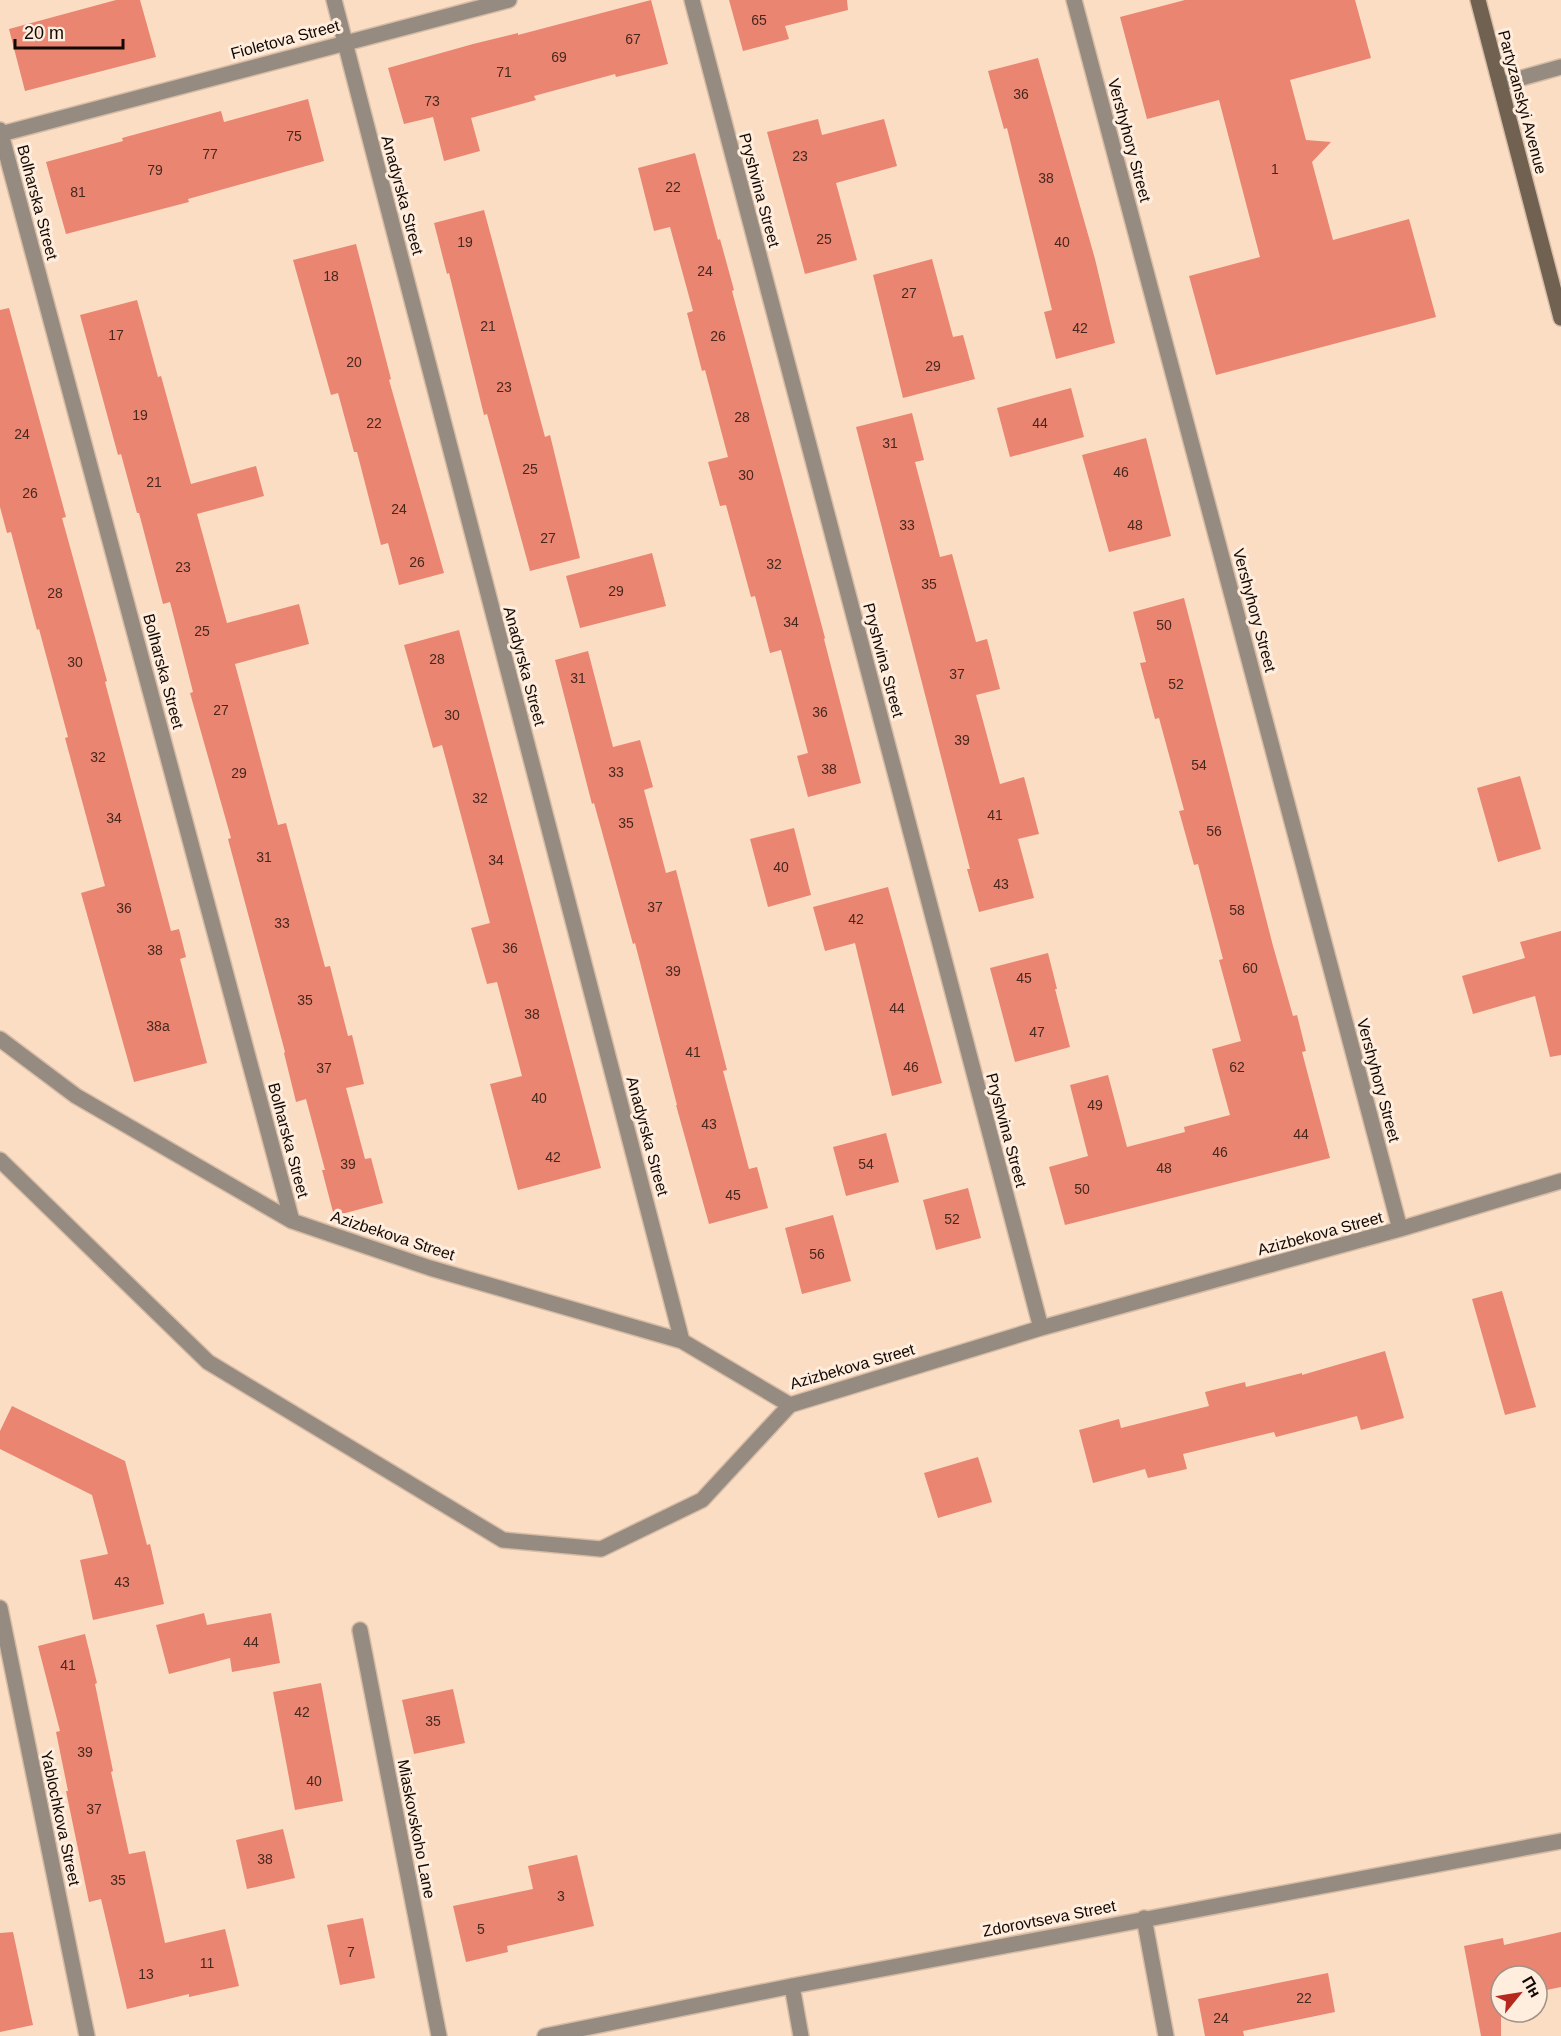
<svg xmlns="http://www.w3.org/2000/svg" width="1561" height="2036" font-family="Helvetica,sans-serif">
	<rect width="100%" height="100%" fill="#fbddc4"/>
	<!-- building -->
	<path fill="#e98571" d="M116,0H140L156,57L25,91L9,29Z
		M651,0L668,64L616,77L615,74L534,96L536,100L471,118L480,151L444,161L433,117L404,124L388,68L473,44L518,33V35Z
		M729,0H847L848,10L785,26L789,39L743,51Z
		M1185,0H1355L1371,58L1290,80L1306,140L1331,142L1312,162L1333,240L1409,219L1436,317L1216,375L1189,276L1260,257L1219,100L1147,119L1120,17Z
		M1038,58L1095,259L1115,343L1056,359L1044,312L1052,310L1007,128L1004,129L988,71Z
		M308,99L324,161L188,199L189,202L66,234L46,162L123,141L122,138L221,111L224,122Z
		M818,119L822,135L884,119L897,166L836,183L857,260L805,274L767,132Z
		M695,153L718,240L720,239L734,290L732,291L825,638L824,639L861,783L808,797L797,756L808,753L781,650L770,653L755,596L751,597L726,505L720,506L708,462L728,457L705,370L702,371L687,313L693,311L670,227L654,231L638,168Z
		M484,210L545,437L550,435L580,558L530,571L487,414L484,415L449,273L447,274L434,223Z
		M356,244L391,379L389,380L444,573L399,585L388,543L381,545L357,452H354L338,393L331,395L293,260Z
		M932,259L953,337L963,335L975,379L903,398L873,275Z
		M137,300L158,377L161,376L191,484L256,466L264,496L197,514L227,623L299,604L309,644L235,664L278,825L286,823L325,967L330,966L348,1036L352,1035L364,1084L346,1088L365,1159L371,1158L383,1203L334,1216L322,1170H325L306,1099L296,1102L284,1053L285,1052L228,839L231,838L190,693L193,692L170,602L163,604L139,513H137L121,454L118,455L80,315Z
		M9,308L66,517L62,518L107,681L105,682L171,931L179,929L186,957L180,959L207,1063L134,1082L81,893L105,886L65,738L68,737L39,629L37,630L11,532L7,533L0,507V310Z
		M1071,388L1084,437L1010,457L997,408Z
		M912,413L924,460L915,462L940,557L952,554L976,642L987,639L1000,689L976,695L1000,784L1024,777L1039,834L1018,839L1034,898L979,912L967,869H970L856,427Z
		M1146,438L1171,536L1109,552L1082,455Z
		M652,553L666,606L580,628L566,576Z
		M1184,598L1273,946L1293,1016L1297,1015L1306,1051L1302,1052L1330,1158L1065,1225L1049,1167L1088,1156L1070,1085L1108,1075L1127,1147L1185,1132L1184,1127L1230,1115L1212,1049L1241,1041L1219,960L1223,959L1198,864L1194,865L1179,811L1184,810L1159,718L1155,719L1140,663L1146,662L1133,612Z
		M459,630L601,1168L518,1190L490,1084L522,1076L497,982L487,984L471,928L490,923L442,745L433,748L404,645Z
		M588,651L613,747L640,740L653,787L644,790L666,873L676,870L727,1070L723,1071L749,1169L757,1167L768,1208L709,1224L676,1105H677L635,943L633,944L594,803L592,804L555,660Z
		M1520,776L1541,849L1498,862L1477,788Z
		M794,828L811,895L768,907L750,839Z
		M888,887L942,1083L892,1096L855,943L825,951L813,907Z
		M1561,931V1055L1550,1057L1535,996L1473,1014L1462,976L1525,958L1520,942Z
		M1048,953L1057,989H1055L1070,1047L1015,1062L990,968Z
		M886,1133L899,1182L846,1196L833,1147Z
		M968,1188L981,1238L936,1250L923,1200Z
		M833,1215L851,1281L802,1294L785,1228Z
		M1502,1291L1536,1407L1505,1415L1472,1299Z
		M1385,1351L1404,1418L1361,1430L1357,1416L1276,1437L1274,1432L1183,1454L1187,1469L1148,1478L1145,1469L1093,1483L1079,1430L1119,1419L1121,1428L1209,1406L1205,1392L1245,1382L1246,1387L1302,1373V1375Z
		M12,1406L125,1461L147,1545L150,1544L164,1604L93,1620L80,1560L108,1554L92,1495L0,1449V1431Z
		M978,1457L992,1502L938,1518L924,1473Z
		M204,1613L207,1625L271,1613L280,1663L232,1672L230,1658L169,1674L156,1625Z
		M85,1634L97,1683L95,1684L113,1771L111,1772L129,1854L145,1851L165,1943L225,1929L239,1986L189,1997V1994L127,2009L101,1899L89,1902L66,1791H68L56,1732L60,1731L38,1646Z
		M321,1683L343,1801L295,1810L273,1692Z
		M453,1689L465,1743L414,1754L402,1700Z
		M283,1829L295,1878L247,1889L236,1840Z
		M577,1855L594,1926L507,1946L508,1952L466,1962L453,1906L533,1889L528,1866Z
		M363,1918L375,1978L340,1985L327,1925Z
		M13,1932L33,2025L0,2032V1933Z
		M1561,1932V1987L1537,1992V1976H1501V2036H1481L1464,1946L1503,1938L1504,1945Z
		M1328,1973L1335,2012L1243,2031L1244,2036H1205L1198,1999Z"/>
	<g fill="none" stroke-linecap="round" stroke-linejoin="round">
		<defs>
			<path id="street" d="M334,0L682,1341
				M692,0L1041,1328
				M1074,0L1400,1229
				M1500,84L1561,67
				M0,130L292,1221
				M1,134L509,0
				M0,1039L76,1096L292,1221L430,1268L682,1341L790,1405L1041,1328L1400,1229L1561,1181
				M0,1160L208,1362L503,1540L601,1549L702,1500L790,1405
				M0,1608L87,2036
				M360,1630L439,2036
				M1144,1918L1166,2036
				M792,1986L801,2036
				M545,2036L792,1986L1561,1841"/>
			<path id="secondary" d="M1478,0L1561,318"/>
		</defs>
		<!-- street casing -->
		<use href="#street" stroke="#d6bba5" stroke-width="18"/>
		<!-- secondary casing -->
		<use href="#secondary" stroke="#d6bba5" stroke-width="18"/>
		<!-- street -->
		<use href="#street" stroke="#968b80" stroke-width="15"/>
		<!-- secondary -->
		<use href="#secondary" stroke="#706151" stroke-width="15"/>
	</g>
	<g text-anchor="middle" stroke-width="6" stroke-linejoin="round" paint-order="stroke">
		<!-- number labels -->
		<g font-size="14" fill="#48281e">
			<text x="759" y="25">65</text>
			<text x="633" y="44">67</text>
			<text x="559" y="62">69</text>
			<text x="504" y="77">71</text>
			<text x="1021" y="99">36</text>
			<text x="432" y="106">73</text>
			<text x="294" y="141">75</text>
			<text x="210" y="159">77</text>
			<text x="800" y="161">23</text>
			<text x="1275" y="174">1</text>
			<text x="155" y="175">79</text>
			<text x="1046" y="183">38</text>
			<text x="673" y="192">22</text>
			<text x="78" y="197">81</text>
			<text x="824" y="244">25</text>
			<text x="465" y="247">19</text>
			<text x="1062" y="247">40</text>
			<text x="705" y="276">24</text>
			<text x="331" y="281">18</text>
			<text x="909" y="298">27</text>
			<text x="488" y="331">21</text>
			<text x="1080" y="333">42</text>
			<text x="116" y="340">17</text>
			<text x="718" y="341">26</text>
			<text x="354" y="367">20</text>
			<text x="933" y="371">29</text>
			<text x="504" y="392">23</text>
			<text x="140" y="420">19</text>
			<text x="742" y="422">28</text>
			<text x="374" y="428">22</text>
			<text x="1040" y="428">44</text>
			<text x="22" y="439">24</text>
			<text x="890" y="448">31</text>
			<text x="530" y="474">25</text>
			<text x="1121" y="477">46</text>
			<text x="746" y="480">30</text>
			<text x="154" y="487">21</text>
			<text x="30" y="498">26</text>
			<text x="399" y="514">24</text>
			<text x="907" y="530">33</text>
			<text x="1135" y="530">48</text>
			<text x="548" y="543">27</text>
			<text x="417" y="567">26</text>
			<text x="774" y="569">32</text>
			<text x="183" y="572">23</text>
			<text x="929" y="589">35</text>
			<text x="616" y="596">29</text>
			<text x="55" y="598">28</text>
			<text x="791" y="627">34</text>
			<text x="1164" y="630">50</text>
			<text x="202" y="636">25</text>
			<text x="437" y="664">28</text>
			<text x="75" y="667">30</text>
			<text x="957" y="679">37</text>
			<text x="578" y="683">31</text>
			<text x="1176" y="689">52</text>
			<text x="221" y="715">27</text>
			<text x="820" y="717">36</text>
			<text x="452" y="720">30</text>
			<text x="962" y="745">39</text>
			<text x="98" y="762">32</text>
			<text x="1199" y="770">54</text>
			<text x="829" y="774">38</text>
			<text x="616" y="777">33</text>
			<text x="239" y="778">29</text>
			<text x="480" y="803">32</text>
			<text x="995" y="820">41</text>
			<text x="114" y="823">34</text>
			<text x="626" y="828">35</text>
			<text x="1214" y="836">56</text>
			<text x="264" y="862">31</text>
			<text x="496" y="865">34</text>
			<text x="781" y="872">40</text>
			<text x="1001" y="889">43</text>
			<text x="655" y="912">37</text>
			<text x="124" y="913">36</text>
			<text x="1237" y="915">58</text>
			<text x="856" y="924">42</text>
			<text x="282" y="928">33</text>
			<text x="510" y="953">36</text>
			<text x="155" y="955">38</text>
			<text x="1250" y="973">60</text>
			<text x="673" y="976">39</text>
			<text x="1024" y="983">45</text>
			<text x="305" y="1005">35</text>
			<text x="897" y="1013">44</text>
			<text x="532" y="1019">38</text>
			<text x="158" y="1031">38а</text>
			<text x="1037" y="1037">47</text>
			<text x="693" y="1057">41</text>
			<text x="911" y="1072">46</text>
			<text x="1237" y="1072">62</text>
			<text x="324" y="1073">37</text>
			<text x="539" y="1103">40</text>
			<text x="1095" y="1110">49</text>
			<text x="709" y="1129">43</text>
			<text x="1301" y="1139">44</text>
			<text x="1220" y="1157">46</text>
			<text x="553" y="1162">42</text>
			<text x="348" y="1169">39</text>
			<text x="866" y="1169">54</text>
			<text x="1164" y="1173">48</text>
			<text x="1082" y="1194">50</text>
			<text x="733" y="1200">45</text>
			<text x="952" y="1224">52</text>
			<text x="817" y="1259">56</text>
			<text x="122" y="1587">43</text>
			<text x="251" y="1647">44</text>
			<text x="68" y="1670">41</text>
			<text x="302" y="1717">42</text>
			<text x="433" y="1726">35</text>
			<text x="85" y="1757">39</text>
			<text x="314" y="1786">40</text>
			<text x="94" y="1814">37</text>
			<text x="265" y="1864">38</text>
			<text x="118" y="1885">35</text>
			<text x="561" y="1901">3</text>
			<text x="481" y="1934">5</text>
			<text x="351" y="1957">7</text>
			<text x="207" y="1968">11</text>
			<text x="146" y="1979">13</text>
			<text x="1304" y="2003">22</text>
			<text x="1221" y="2023">24</text>
		</g>
		<!-- street labels -->
		<g font-size="16" fill="#130903" stroke="#ffedde">
			<text transform="translate(285 39) rotate(-15)" y="6">Fioletova Street</text>
			<text transform="translate(1523 102) rotate(75)" y="6">Partyzanskyi Avenue</text>
			<text transform="translate(1130 140) rotate(75)" y="6">Vershyhory Street</text>
			<text transform="translate(760 190) rotate(75)" y="6">Pryshvina Street</text>
			<text transform="translate(403 195) rotate(75)" y="6">Anadyrska Street</text>
			<text transform="translate(38 202) rotate(75)" y="6">Bolharska Street</text>
			<text transform="translate(1255 610) rotate(75)" y="6">Vershyhory Street</text>
			<text transform="translate(884 660) rotate(75)" y="6">Pryshvina Street</text>
			<text transform="translate(525 666) rotate(75)" y="6">Anadyrska Street</text>
			<text transform="translate(164 671) rotate(75)" y="6">Bolharska Street</text>
			<text transform="translate(1379 1080) rotate(75)" y="6">Vershyhory Street</text>
			<text transform="translate(1007 1130) rotate(75)" y="6">Pryshvina Street</text>
			<text transform="translate(648 1136) rotate(75)" y="6">Anadyrska Street</text>
			<text transform="translate(289 1140) rotate(75)" y="6">Bolharska Street</text>
			<text transform="translate(1320 1233) rotate(-15)" y="6">Azizbekova Street</text>
			<text transform="translate(393 1235) rotate(18)" y="6">Azizbekova Street</text>
			<text transform="translate(852 1366) rotate(-16)" y="6">Azizbekova Street</text>
			<text transform="translate(61 1818) rotate(78)" y="6">Yablochkova Street</text>
			<text transform="translate(417 1829) rotate(79)" y="6">Miaskovskoho Lane</text>
			<text transform="translate(1049 1918) rotate(-11)" y="6">Zdorovtseva Street</text>
		</g>
	</g>
	<!-- north arrow -->
	<g transform="translate(1519 1994) rotate(60)"><circle r="28" fill="#ffedde" stroke="#a19286" stroke-width="1.5"/>
	<path d="M0-4.5L10 22L0 15L-10 22Z" fill="#b6281e"/>
	<text y="-9" font-size="16" font-weight="bold" text-anchor="middle" fill="#130903">Пн</text>
	</g>
	<!-- scale -->
	<path d="M15 39v9h108v-9" fill="none" stroke="#130903" stroke-width="3"/>
	<text x="24" y="39" font-size="18" fill="#130903" stroke="#ffedde" stroke-width="4.5" paint-order="stroke">20 m</text>
</svg>
